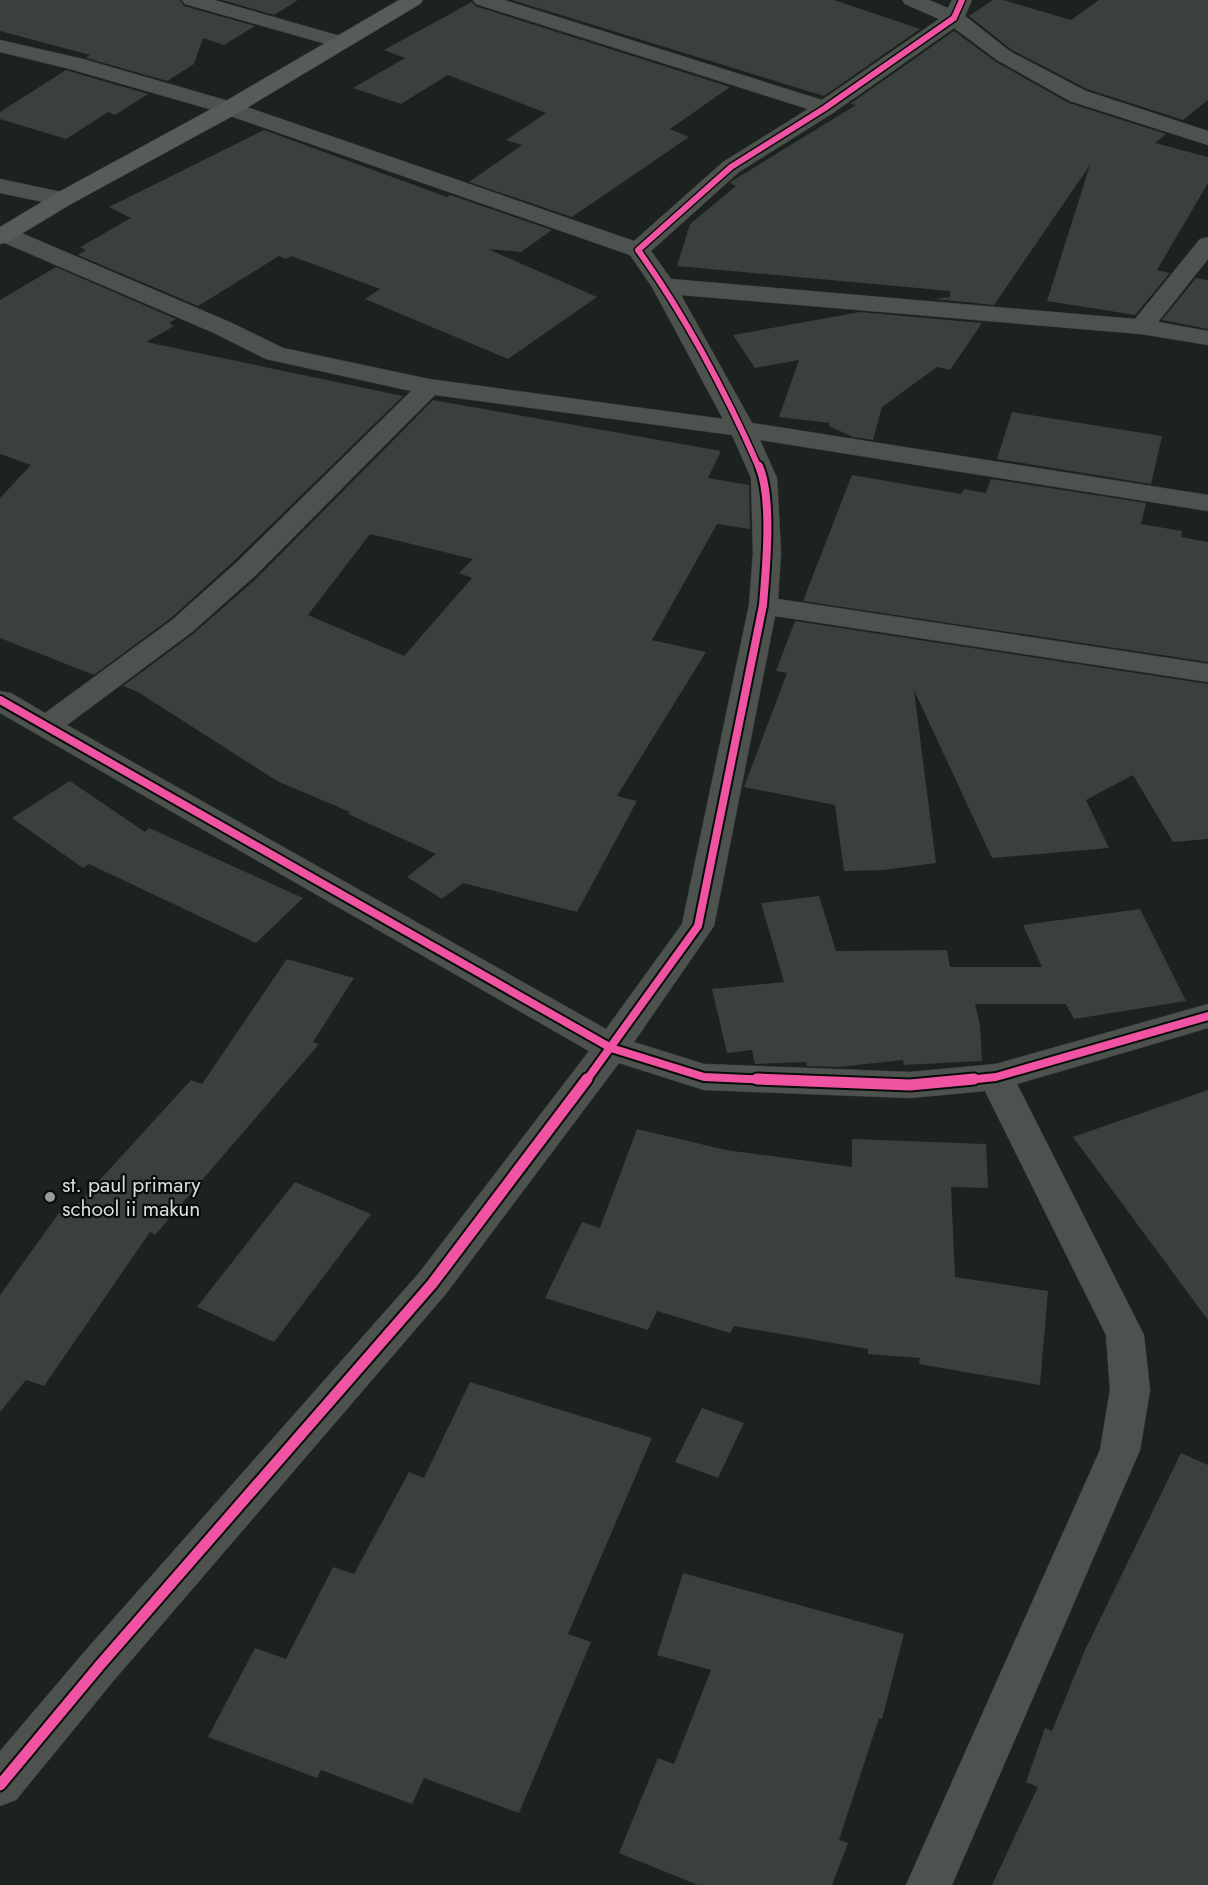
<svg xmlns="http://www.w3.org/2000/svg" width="1208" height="1885" font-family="Jost,sans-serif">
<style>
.building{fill:#3a403d;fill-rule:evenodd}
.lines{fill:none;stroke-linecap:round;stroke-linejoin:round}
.minor-casing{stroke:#383e3a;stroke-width:1}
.tertiary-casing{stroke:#383e3a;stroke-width:1}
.secondary-casing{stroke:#383e3a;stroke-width:1}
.minor{fill:#4d524e;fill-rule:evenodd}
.tertiary{fill:#4d524e;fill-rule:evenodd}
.secondary{fill:#575b5a;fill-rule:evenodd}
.cycleway-far2-casing{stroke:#080d09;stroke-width:9}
.cycleway-far1-casing{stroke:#080d09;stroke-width:12}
.cycleway-casing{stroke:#080d09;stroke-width:15}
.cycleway-far2{stroke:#f153a3;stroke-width:6}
.cycleway-far1{stroke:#f153a3;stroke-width:8}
.cycleway{stroke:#f153a3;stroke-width:11}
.poi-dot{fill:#969e99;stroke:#080d09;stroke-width:2}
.labels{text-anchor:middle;stroke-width:4.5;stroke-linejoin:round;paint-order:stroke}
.poi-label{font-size:21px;fill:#d8e0db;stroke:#080d09;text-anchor:start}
</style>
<rect width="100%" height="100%" fill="#1c221e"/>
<!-- building -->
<g class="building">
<path d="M0,0H180L184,6L255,26L224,45L203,38L194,64L167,81L86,58L90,55L0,31Z"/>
<path d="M222,0H298L274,15Z"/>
<path d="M512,0H834L920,29L824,96Z"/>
<path d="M993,0H1003L1071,20L1099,0H1208V100L1183,120L1087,89L1012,50L969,16Z"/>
<path d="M472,2L475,6L730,87L670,129L689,137L572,217L469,182L522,145L506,140L546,113L448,75L401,104L353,88L405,58L384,50Z"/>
<path d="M954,31L996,62L1069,103L1166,134L1155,143L1208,157V183L1157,270L1170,273L1135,315L1047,301L1090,165L994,305L935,299L950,297V291L677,266L690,224L736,186L730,183L732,181L856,105L850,104Z"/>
<path d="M66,70L69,71L148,94L115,115L108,112L66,139L0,119V112Z"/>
<path d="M264,130L447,197L450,195L552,230L521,252L488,249L597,297L508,359L365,299L380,289L291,256L286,259L279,256L198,306L78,255L86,250L80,247L131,218L109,207Z"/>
<path d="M56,267L176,319L169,323L174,326L146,342L403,396L234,561L171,618L94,675L0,638V498L31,465L0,454V300Z"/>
<path d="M1196,278L1208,280V329L1162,320Z"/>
<path d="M860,312L982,323L950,370L937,367L882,407L873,440L853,437L829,426L830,423L779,417L799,360L755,368L733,335Z"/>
<path d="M433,400L721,451L708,478L749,485L750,529L717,524L652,640L706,652L617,796L637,801L577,912L463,883L442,899L407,877L436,854L348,814L350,812L277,781L138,692L123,686L193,634L258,577ZM370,534L473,559L459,573L472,578L404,656L308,615Z"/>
<path d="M1012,412L1162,436L1151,484L997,459Z"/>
<path d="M852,475L961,494L964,489L986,493L991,479L1146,503L1141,524L1182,531L1181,537L1208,542V662L803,601Z"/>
<path d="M795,621L1208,684V839L1173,842L1133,775L1086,800L1109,848L992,858L914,690L936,863L883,870L844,871L835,805L744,787L787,673L776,671Z"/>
<path d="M70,781L145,832L149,828L303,898L256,943L89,864L83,868L12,818Z"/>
<path d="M819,896L836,951L947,950L950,967H1042L1023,925L1140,909L1186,1001L1074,1019L1066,1004H975L980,1025L982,1061L904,1065L903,1060L838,1067L807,1066L806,1062L755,1064L752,1050L727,1053L712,989L784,982L761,903Z"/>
<path d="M287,959L354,978L313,1042L319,1044L155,1235L150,1232L44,1386L26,1380L0,1412V1295L59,1213L67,1216L191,1080L202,1084Z"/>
<path d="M1208,1090V1320L1073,1137Z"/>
<path d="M637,1129L726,1150L852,1167V1139L986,1144L988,1188L951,1187L955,1277L1048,1291L1040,1385L919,1364L920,1358L868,1354V1349L734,1326L730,1333L657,1311L648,1330L545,1298L582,1222L600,1228Z"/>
<path d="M295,1182L371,1214L274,1342L197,1307Z"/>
<path d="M470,1382L652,1438L568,1634L591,1642L519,1813L424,1778L412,1804L321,1770L317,1778L208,1737L255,1648L286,1659L333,1567L354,1574L409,1472L424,1478Z"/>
<path d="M702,1408L744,1423L718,1478L675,1462Z"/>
<path d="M1181,1453L1208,1465V1885H992L1038,1787L1026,1782L1045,1728L1052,1731L1085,1650Z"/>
<path d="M683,1573L904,1634L882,1719L879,1718L839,1840L848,1843L832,1885H698L619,1853L658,1758L674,1764L711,1670L657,1655Z"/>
</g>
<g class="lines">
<!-- minor casing -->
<g class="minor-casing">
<g id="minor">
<path d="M182,0H214L347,38L350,42L347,46H333L185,4Z"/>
<path d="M473,0H504L822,100L939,19L905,4L902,0H929L948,8L952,0H972L965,16L1011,52L1086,91L1208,131V145L1070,101L997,60L954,28L833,113L739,172L651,251L671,279L1135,319L1200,239L1208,237V259L1158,322L1208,331V345L1141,334L681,295L752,423L1208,495V511L760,440L777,478L781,553L778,599L1208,664V682L775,616L714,926L634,1042L704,1064L910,1072L996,1064L1208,1004V1028L1017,1084L1144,1335L1150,1390L1140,1450L952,1885H906L1100,1450L1110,1390L1106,1335L985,1091L910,1098L704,1090L619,1063L445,1295L115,1679L16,1800L0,1806V1751L85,1651L419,1273L589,1051L0,713V691L11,693L45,713L172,620L236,563L411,391L266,359L214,333L0,241V228L12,229L232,323L283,348L429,379L723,419L652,287L630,255L216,111L70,69L0,52V40L83,59L232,102L634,241L723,162L808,109L476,4ZM435,395L732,435L751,478L753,553L749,605L682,924L606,1029L67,725L192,632L256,575Z"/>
</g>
</g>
<!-- tertiary casing -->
<g class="tertiary-casing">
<path id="tertiary" d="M0,179L71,194L74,199L71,204L63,206L0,193Z"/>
</g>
<!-- secondary casing -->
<g class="secondary-casing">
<path id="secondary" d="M399,0H423L420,4L240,112L71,204L8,242L0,244V227L55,194L224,102Z"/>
</g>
<!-- minor -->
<use href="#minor" class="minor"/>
<!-- tertiary -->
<use href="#tertiary" class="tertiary"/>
<!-- secondary -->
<use href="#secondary" class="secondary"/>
<!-- cycleway-far2 casing -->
<g class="cycleway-far2-casing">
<path id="cycleway-far2" d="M759,468C726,393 686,317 638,250L731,167L825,108L954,18L962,0"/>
</g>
<!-- cycleway-far1 casing -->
<g class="cycleway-far1-casing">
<g id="cycleway-far1">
<path d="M0,700L611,1048L704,1077L795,1081"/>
<path d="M586,1081L698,926L763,605C766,568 773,499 759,466"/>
<path d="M958,1081L996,1077L1208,1016"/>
</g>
</g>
<!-- cycleway casing -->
<g class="cycleway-casing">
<g id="cycleway">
<path d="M757,1079L910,1085L974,1079"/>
<path d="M0,1785L100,1665L432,1284L587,1079"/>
</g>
</g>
<!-- cycleway-far2 -->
<use href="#cycleway-far2" class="cycleway-far2"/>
<!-- cycleway-far1 -->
<use href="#cycleway-far1" class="cycleway-far1"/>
<!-- cycleway -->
<use href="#cycleway" class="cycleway"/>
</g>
<!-- markers -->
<circle class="poi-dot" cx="50" cy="1197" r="6"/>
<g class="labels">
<!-- poi labels -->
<g class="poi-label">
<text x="62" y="1192">st. paul primary<tspan x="62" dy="24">school ii makun</tspan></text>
</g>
</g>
</svg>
